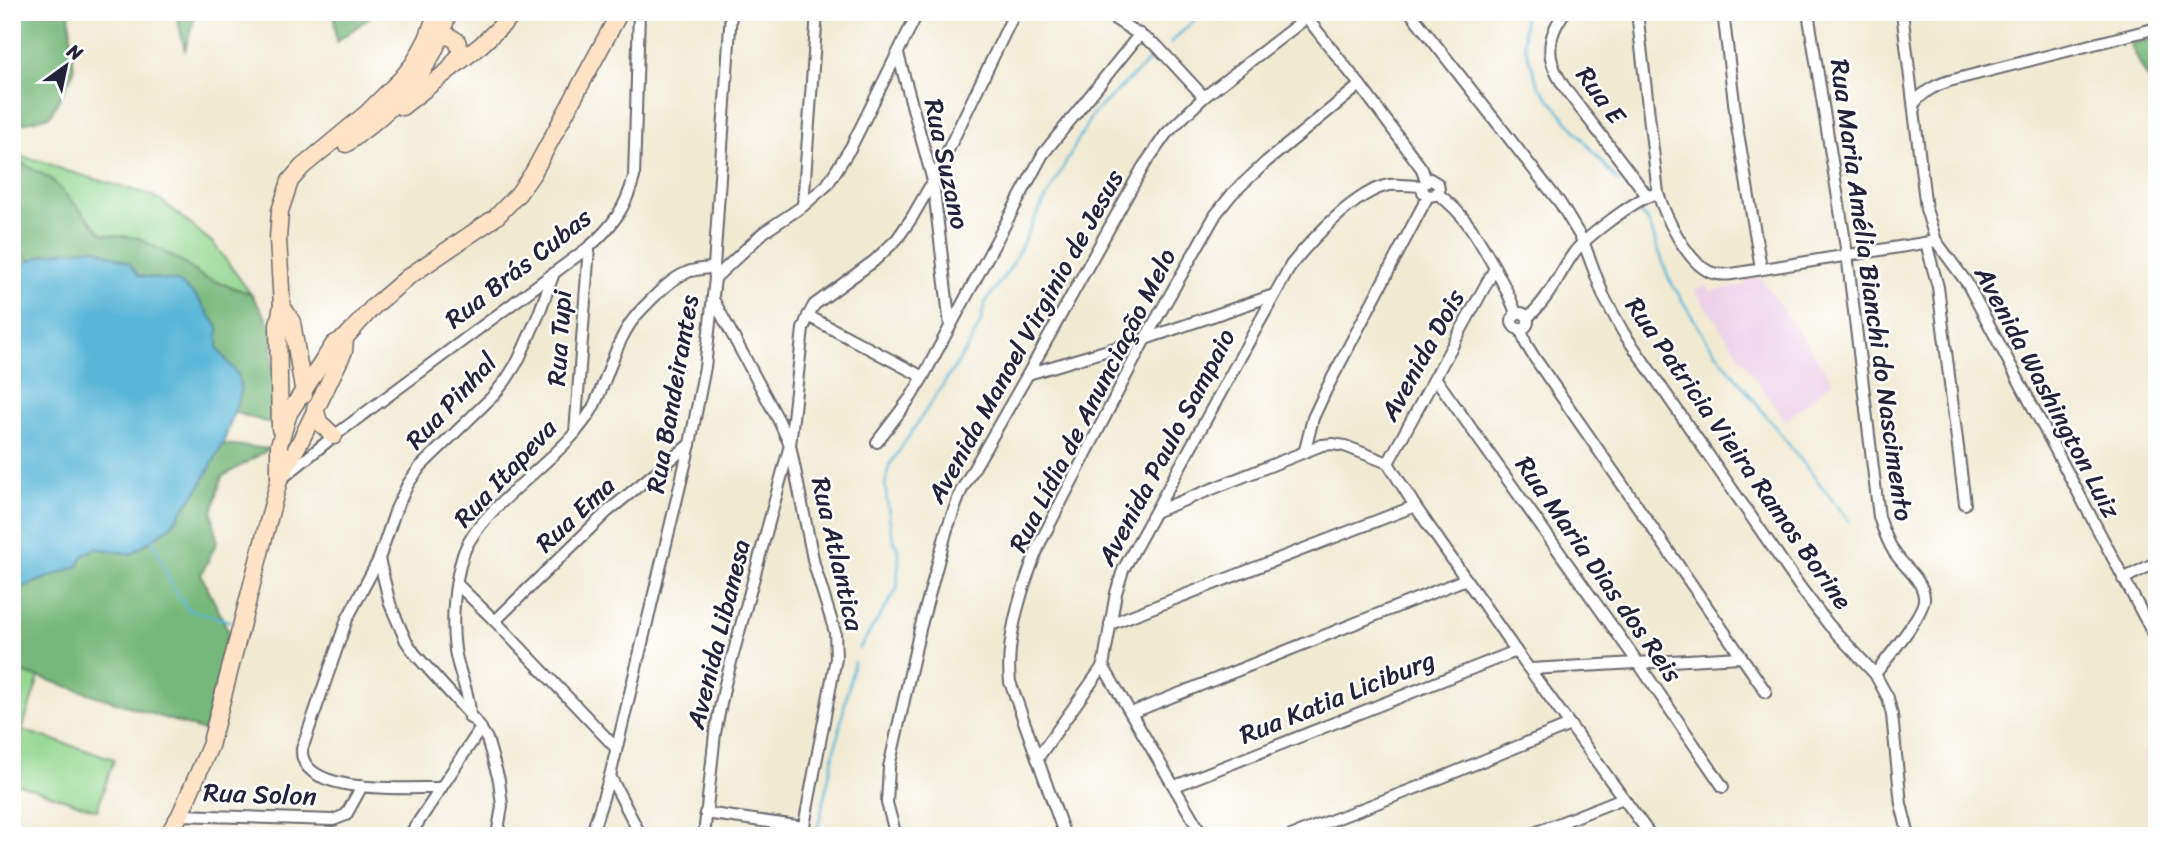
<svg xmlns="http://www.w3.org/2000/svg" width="2169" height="848" font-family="Sriracha,sans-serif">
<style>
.built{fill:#eed0e8}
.green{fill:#93d790;stroke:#5a7c66;stroke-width:2}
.forest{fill:#76b87a;stroke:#4c6d5a;stroke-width:2}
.water{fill:#59b6d7;stroke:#3e6c89;stroke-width:2}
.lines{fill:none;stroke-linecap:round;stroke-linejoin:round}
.stream{stroke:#59b6d7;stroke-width:2.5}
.street-casing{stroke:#6a6870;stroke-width:14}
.secondary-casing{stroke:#6a6870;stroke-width:19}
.street{stroke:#fff;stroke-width:10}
.secondary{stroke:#fee4c5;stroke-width:16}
.labels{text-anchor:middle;stroke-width:5;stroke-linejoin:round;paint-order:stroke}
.street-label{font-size:26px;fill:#22223b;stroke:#fff}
</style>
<rect width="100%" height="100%" fill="#fff"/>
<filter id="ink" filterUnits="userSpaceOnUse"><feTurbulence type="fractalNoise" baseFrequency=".0143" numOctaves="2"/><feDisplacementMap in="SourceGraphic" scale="14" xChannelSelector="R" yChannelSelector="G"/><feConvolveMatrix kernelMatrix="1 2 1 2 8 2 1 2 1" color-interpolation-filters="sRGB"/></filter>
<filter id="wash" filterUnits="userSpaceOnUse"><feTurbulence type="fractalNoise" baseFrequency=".00686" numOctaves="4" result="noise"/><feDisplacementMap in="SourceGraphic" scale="28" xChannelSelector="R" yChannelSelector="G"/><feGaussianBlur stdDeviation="1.57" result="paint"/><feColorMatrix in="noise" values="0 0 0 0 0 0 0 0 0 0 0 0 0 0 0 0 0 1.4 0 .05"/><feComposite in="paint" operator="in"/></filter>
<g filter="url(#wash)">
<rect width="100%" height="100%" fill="#f1ead2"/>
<!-- built -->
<g class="built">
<path d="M1761,278L1833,381L1785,421L1694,290L1707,285L1709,291L1746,285V280Z"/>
<path d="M2157,747V801L2143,753Z"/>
</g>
<!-- green -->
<g class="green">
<path d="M12,155L42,161L63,170L151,195L166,204L214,244L251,294L203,277L179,260L139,239L103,234L51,179L12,158Z"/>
<path d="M12,244L31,261L18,267L12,273Z"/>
<path d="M12,670L39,677L22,730L114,759L97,810L12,782Z"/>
</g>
<!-- forest -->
<g class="forest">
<path d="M12,12H69L74,71L50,116L13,126Z"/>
<path d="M176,12H196L185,50Z"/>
<path d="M334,12H377L336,42Z"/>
<path d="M2157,38V89C2143,77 2139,59 2130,44Z"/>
<path d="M12,158L51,179L103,234L139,238L179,260L203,277L251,294L272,327L275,425L234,412L241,392L238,375L218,350V327L177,282L139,276L129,263L46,254L31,261L12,244Z"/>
<path d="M223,444L269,449L222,477L212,512L217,541L201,575L230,634L204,731L39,677L12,670V591L78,566L83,556L96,548L131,554L171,526L200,486Z"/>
</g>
<!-- water -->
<path class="water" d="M94,248L129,263L139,276L177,281L196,296L218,327V349L238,375L241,392L223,444L200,486L171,526L131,554L96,548L83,556L78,566L12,591V273C33,252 66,251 94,248Z"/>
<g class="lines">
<!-- stream -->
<g class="stream">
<path d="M1524,12V43L1538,85L1618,182"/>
<path d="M1170,43L1203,12"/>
<path d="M1639,213L1648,221L1669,279L1708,342L1849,521"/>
<path d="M151,536L175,592L189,610L230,621"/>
<path d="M859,649L897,589L899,554L891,530L885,485L889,466L968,347L980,324L985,303L1012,265L1034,220L1092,115L1155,55"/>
<path d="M816,836L854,662"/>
</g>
</g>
</g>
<g filter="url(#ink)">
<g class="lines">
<!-- street casing -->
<g class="street-casing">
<g id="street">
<path d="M1104,12L1157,46L1204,97"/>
<path d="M1410,12L1560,203L1583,241L1604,297L1623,332L1800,587L1829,625L1875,674L1888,698L1892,715L1901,804L1909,836"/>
<path d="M1565,12C1555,25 1548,41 1551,58C1556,82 1577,103 1591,122C1610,147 1629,171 1647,196"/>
<path d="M1637,12L1658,193C1665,216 1687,262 1710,272C1717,275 1724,275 1732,274L1936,241"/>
<path d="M1723,12L1737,127L1761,268"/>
<path d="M1808,12L1847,254L1879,517C1883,529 1887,541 1894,552C1903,566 1923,580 1924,597C1926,612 1886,660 1875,674"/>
<path d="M1902,12L1926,209L1936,241L1967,283L2157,641"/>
<path d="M1307,18L1360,85L1422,169L1426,181"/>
<path d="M898,54L933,181L950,326"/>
<path d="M1914,103C1925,91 1934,86 1949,81L2157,28"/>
<path d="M1437,193C1466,215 1478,238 1495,268C1503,284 1511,297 1516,314"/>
<path d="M803,206L817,12"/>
<path d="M1926,243L1938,287L1965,504"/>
<path d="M715,278L764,232L803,206L827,185L851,147L918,12"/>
<path d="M713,299L779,421L790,445L814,564L835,632L836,658L802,836"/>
<circle cx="1520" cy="321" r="8"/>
<path d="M808,316L923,377"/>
<path d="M1528,317C1548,300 1558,276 1573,254C1583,239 1635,200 1652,195"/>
<path d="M1521,330L1526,344L1534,357L1766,692"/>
<path d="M1028,374L1145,339L1274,295"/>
<path d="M1436,379L1639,664L1723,787"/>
<path d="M575,433L589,247"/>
<path d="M877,442L911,397L923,377L1043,154L1140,34"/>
<path d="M1305,450L1313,418L1327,388L1428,196"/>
<path d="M1388,463L1495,268"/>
<path d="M285,476L334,436L589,247C613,226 626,207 634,177L639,12"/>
<path d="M1157,511L1322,445L1333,444L1345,446L1388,463L1415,506L1516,651L1651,836"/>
<path d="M379,559L390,604L406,641L415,654L477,723L487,739L499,780L502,806L497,836"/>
<path d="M2123,579L2157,562"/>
<path d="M457,584L495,621L616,748"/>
<path d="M495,621L607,512L690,444"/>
<path d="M1110,624L1415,506"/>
<path d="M1531,669L1740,657"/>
<path d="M1131,713L1466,579"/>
<path d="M470,718C471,696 458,672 455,650C451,621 454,583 463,555C476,514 544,469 574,434C583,423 592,412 597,399C611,368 618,333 642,309C655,296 670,279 688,272C695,269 706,269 714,267"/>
<path d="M1037,759L1103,666"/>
<path d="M610,776L641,836"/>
<path d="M1175,786L1516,651"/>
<path d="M441,788C410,787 299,797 302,749L347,619L379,559L396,509L408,484L420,467L493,396L506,380L518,361L538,316L554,273"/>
<path d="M705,813L804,827"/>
<path d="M180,815L333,820L346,815L362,786"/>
<path d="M409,836L481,728"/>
<path d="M591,836L610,776L690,444L705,367L715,278L714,267L731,12"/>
<path d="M704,836L715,733L725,684L790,445L803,329L808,316L814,305L874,261L897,239L911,219L933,181L1015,12"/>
<path d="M896,836L887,803L889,767L920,629L947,529L961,491L1028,374L1143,167L1166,134L1204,97L1314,12"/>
<path d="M1065,836L1010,682C1005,638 1023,584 1040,543L1145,339L1216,214L1232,194L1266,162L1360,85"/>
<path d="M1203,836L1103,666L1116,593L1123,570L1291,265C1312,239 1356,191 1389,185C1399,184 1412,186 1422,186L1430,179L1438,184L1439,190L1435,195L1428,196L1423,192L1422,186"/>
<path d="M1291,836L1421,786L1570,725"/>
<path d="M1527,836L1623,798"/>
</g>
</g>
<!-- secondary casing -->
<g class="secondary-casing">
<g id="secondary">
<path d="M433,38L449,36L457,41L461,53L452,65"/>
<path d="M402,107L481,45L516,12"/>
<path d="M346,144C395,107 433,75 448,12"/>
<path d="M282,306L292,322L304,395"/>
<path d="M315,408L319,422L334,436"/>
<path d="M280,429L278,325L282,306L278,239L280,211L290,181L302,167L367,113L402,78L414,63L427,39L437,12"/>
<path d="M279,480V445L289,413L334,344L345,338L373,307L408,277L496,217L518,194L533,173L620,12"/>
<path d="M167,836L180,815L210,746L279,480L301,440L344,351L345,338"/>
</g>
</g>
<!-- street -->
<use href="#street" class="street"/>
<!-- secondary -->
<use href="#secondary" class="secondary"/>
</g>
</g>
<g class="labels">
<!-- street labels -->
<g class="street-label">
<text transform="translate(1601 95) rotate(54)" y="9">Rua E</text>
<text transform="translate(947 164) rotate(78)" y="9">Rua Suzano</text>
<text transform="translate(518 268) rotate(-38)" y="9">Rua Brás Cubas</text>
<text transform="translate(1872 290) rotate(82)" y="9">Rua Maria Amélia Bianchi do Nascimento</text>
<text transform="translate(1025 336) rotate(-61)" y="9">Avenida Manoel Virginio de Jesus</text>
<text transform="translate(559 338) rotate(-86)" y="9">Rua Tupi</text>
<text transform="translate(1422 355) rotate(-61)" y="9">Avenida Dois</text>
<text transform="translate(2048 392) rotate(62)" y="9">Avenida Washington Luiz</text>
<text transform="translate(672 394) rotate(-80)" y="9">Rua Bandeirantes</text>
<text transform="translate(1092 400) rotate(-63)" y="9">Rua Lídia de Anunciação Melo</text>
<text transform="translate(451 401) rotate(-47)" y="9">Rua Pinhal</text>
<text transform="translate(1166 447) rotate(-62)" y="9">Avenida Paulo Sampaio</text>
<text transform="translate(1739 453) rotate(55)" y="9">Rua Patricia Vieira Ramos Borine</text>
<text transform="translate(505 473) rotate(-47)" y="9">Rua Itapeva</text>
<text transform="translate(575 514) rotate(-43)" y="9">Rua Ema</text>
<text transform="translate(838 554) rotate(77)" y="9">Rua Atlantica</text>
<text transform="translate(1599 569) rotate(55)" y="9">Rua Maria Dias dos Reis</text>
<text transform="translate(718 634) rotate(-76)" y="9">Avenida Libanesa</text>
<text transform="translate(1337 697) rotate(-22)" y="9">Rua Katia Liciburg</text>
<text transform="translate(260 794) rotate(2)" y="9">Rua Solon</text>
</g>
</g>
<!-- margin -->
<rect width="2169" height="848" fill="none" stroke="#fff" stroke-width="42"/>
<!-- north arrow -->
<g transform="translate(66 66) rotate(33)" stroke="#ffffff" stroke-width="5" paint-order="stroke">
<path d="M0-5L12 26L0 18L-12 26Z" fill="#22223b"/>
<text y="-10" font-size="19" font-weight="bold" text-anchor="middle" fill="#22223b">N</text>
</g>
</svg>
